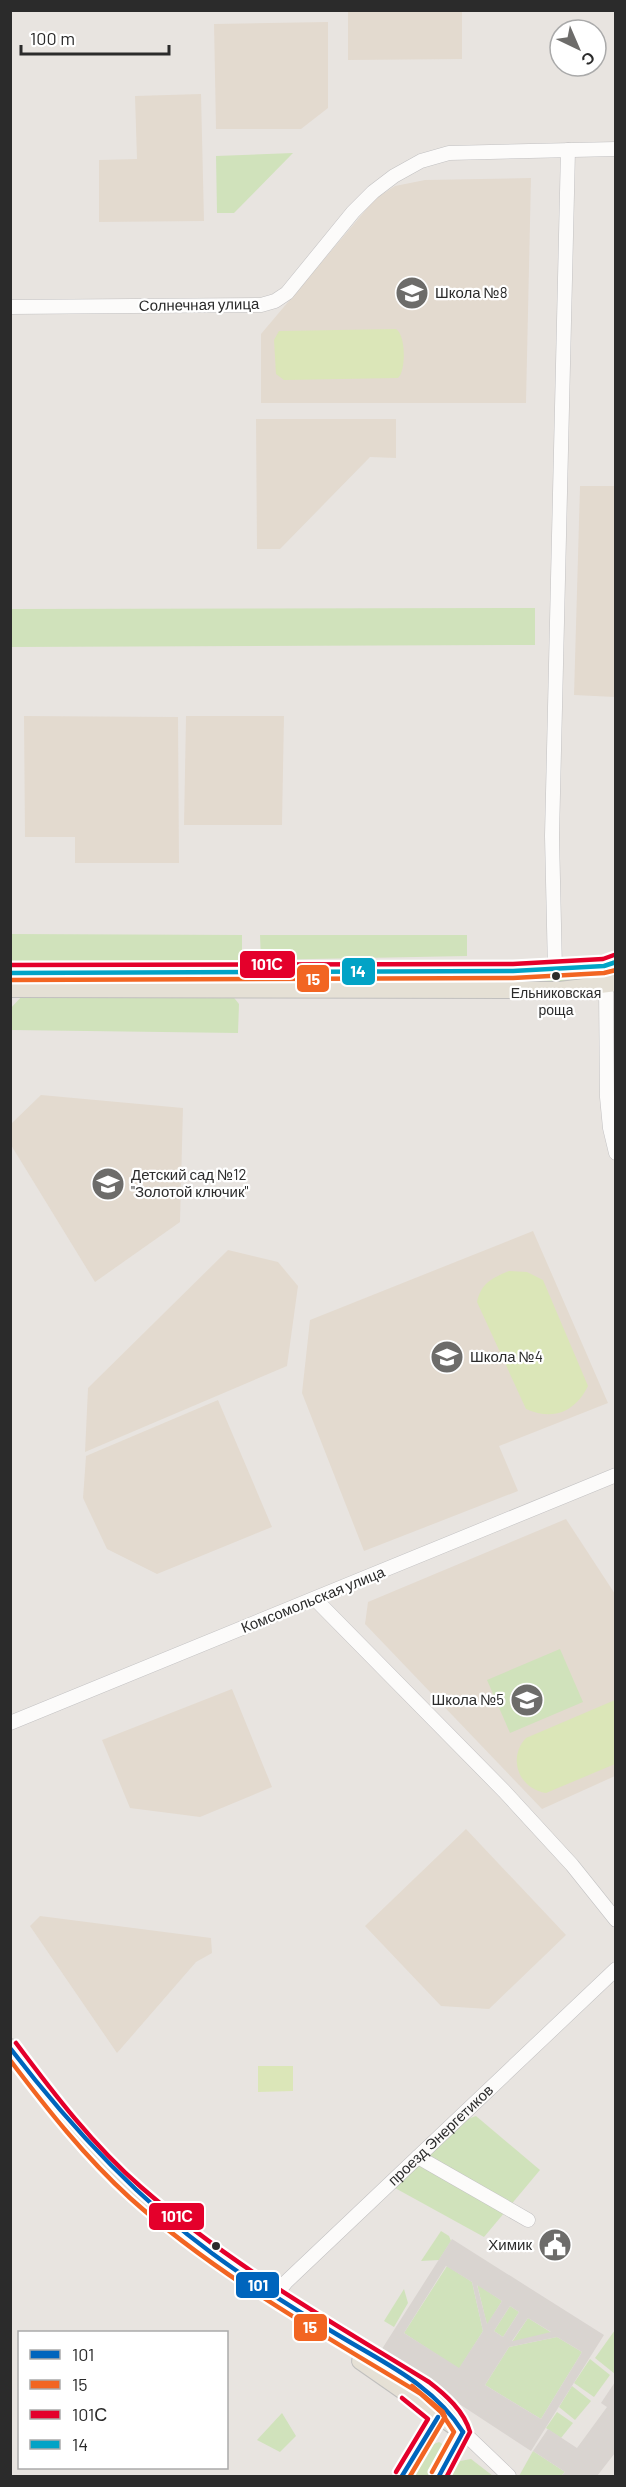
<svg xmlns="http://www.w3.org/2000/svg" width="626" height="2487" font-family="Barlow,sans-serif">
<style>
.education{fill:#e3dacf}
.green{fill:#d0e2bb}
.pitch{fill:#dbe6b8}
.plaza{fill:#d9d4d0;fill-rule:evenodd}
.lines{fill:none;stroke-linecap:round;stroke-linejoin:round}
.minor-casing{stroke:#c2c1c2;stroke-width:15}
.major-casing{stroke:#c0bfbe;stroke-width:18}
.minor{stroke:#fcfbfa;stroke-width:14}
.major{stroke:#e5e0d5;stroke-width:16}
.bus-1-casing{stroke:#fff;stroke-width:9}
.bus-2-casing{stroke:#fff;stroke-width:9}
.bus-3-casing{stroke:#fff;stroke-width:9}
.bus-4-casing{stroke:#fff;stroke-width:9}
.bus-1{stroke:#0065bd;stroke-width:4.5}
.bus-2{stroke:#f26522;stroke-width:4.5}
.bus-3{stroke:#e4002b;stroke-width:4.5}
.bus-4{stroke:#02a3c6;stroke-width:4.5}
.bus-dot{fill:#2b2b2b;stroke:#fff;stroke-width:2}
.labels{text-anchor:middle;stroke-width:4.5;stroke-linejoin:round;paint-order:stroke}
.bus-label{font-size:14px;fill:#2b2b2b;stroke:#fff}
.poi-label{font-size:15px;fill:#2b2b2b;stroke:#fff;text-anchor:start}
.street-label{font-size:15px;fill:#2b2b2b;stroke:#fff}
.line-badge{stroke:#fff;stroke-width:2}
.badge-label{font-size:16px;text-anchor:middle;font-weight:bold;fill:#fff}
</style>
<rect width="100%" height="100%" fill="#e8e4e0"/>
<!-- education -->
<g class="education">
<path d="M348,11H462V59L348,60Z"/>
<path d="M328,22V108L301,129H216L214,24Z"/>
<path d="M201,94L204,221L99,222V160L137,159L135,96Z"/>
<path d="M531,178L526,403H261V334L375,199L395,186L425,180Z"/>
<path d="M256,419H396V458L370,457L280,549H257Z"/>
<path d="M580,486H615V697L574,695Z"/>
<path d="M24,716L178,717L179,863H75V837H25Z"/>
<path d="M186,716H284L282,825H184Z"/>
<path d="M41,1095L183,1108L180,1222L95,1282L11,1145V1124Z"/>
<path d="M533,1231L608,1403L499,1446L518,1491L364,1551L302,1393L310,1320Z"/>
<path d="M228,1250L278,1262L298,1286L287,1366L85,1452L88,1388Z"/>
<path d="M218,1400L272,1527L157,1574L107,1549L83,1498L86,1456Z"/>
<path d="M566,1519L615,1594V1776L542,1809L365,1624L368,1602Z"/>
<path d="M232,1689L272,1787L200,1817L130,1808L102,1740Z"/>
<path d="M466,1829L566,1935L489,2009L441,2006L365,1926Z"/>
<path d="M40,1916L211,1938L212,1953L196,1962L117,2053L30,1926Z"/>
</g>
<!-- green -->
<g class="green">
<path d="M293,153L234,213H217L216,156Z"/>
<path d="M535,608V645L11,647V609Z"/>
<path d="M10,934L242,935V960L11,965Z"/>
<path d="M260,935H467V956L261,960Z"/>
<path d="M591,975V980L519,984L518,979Z"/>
<path d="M509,978L510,983L255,984L254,979Z"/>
<path d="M231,994L239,1004L238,1033L11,1030L10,1009L23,995Z"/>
<path d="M560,1649L583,1702L510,1733L487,1680Z"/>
<path d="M476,2116L540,2170L484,2237L395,2188L462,2121Z"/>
<path d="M441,2231L449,2236L451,2241L439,2260L421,2261Z"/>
<path d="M447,2266L472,2282L483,2331L459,2369L404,2333Z"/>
<path d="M477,2284L502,2301L487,2325Z"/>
<path d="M404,2289L408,2303L394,2327L384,2321Z"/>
<path d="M510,2306L519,2312L503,2337L494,2331Z"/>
<path d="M528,2318L552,2333L512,2342Z"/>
<path d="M615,2330V2374L595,2358Z"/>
<path d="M557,2337L582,2352L541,2419L485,2385L509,2347Z"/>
<path d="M590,2359L610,2375L594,2397L574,2383Z"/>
<path d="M572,2386L591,2401L575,2420L559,2407Z"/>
<path d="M557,2412L573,2423L561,2438L546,2428Z"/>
<path d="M282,2413L296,2436L280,2452L257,2440Z"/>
<path d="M439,2442L444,2445L445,2454L431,2476H411L431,2445Z"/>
<path d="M533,2451L565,2472L561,2476H519Z"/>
<path d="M471,2459L493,2476H448L460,2461Z"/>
</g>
<!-- pitch -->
<g class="pitch">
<path d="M396,329C406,335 406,371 398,378L284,380L276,374L274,340L279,331Z"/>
<path d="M509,1271L527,1272L543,1280L588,1386C575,1412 553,1421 526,1409L477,1302C481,1283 492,1278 509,1271Z"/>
<path d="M615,1700V1764L546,1793C519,1789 507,1758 526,1738Z"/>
<path d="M258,2066H293V2091L258,2092Z"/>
</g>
<!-- plaza -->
<g class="plaza">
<path d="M452,2239L604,2335L531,2451L380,2352ZM446,2266L472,2282L483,2331L459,2368L404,2333ZM477,2285L502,2301L487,2324ZM510,2306L519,2312L503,2337L494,2331ZM528,2318L551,2332L513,2341H512ZM557,2337L582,2352L541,2419L485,2385L509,2347Z"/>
<path d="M615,2382V2453L597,2476H561L565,2472L533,2451L548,2429L577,2448L607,2407L601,2403Z"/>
</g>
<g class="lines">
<!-- minor casing -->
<g class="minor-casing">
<g id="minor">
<path d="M10,307L261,305L275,301L287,293L353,212L373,192L394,176L421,161L449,153L616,149"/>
<path d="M555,970L552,836L568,150"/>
<path d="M606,986L607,1097L610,1128L616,1153"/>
<path d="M315,1599L504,1791L572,1865L616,1920"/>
<path d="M10,1723L616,1475"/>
<path d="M418,2157L528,2220"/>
<path id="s1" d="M275,2296L286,2282L616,1969"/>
<path d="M463,2432L509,2476"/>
</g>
</g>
<!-- major casing -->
<g class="major-casing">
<g id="major">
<path d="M10,973L513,971L604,966L616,962"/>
<path d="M10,989L560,990L616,983"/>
<path d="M10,2047C68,2127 134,2196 213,2254C255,2284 299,2311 343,2338C385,2364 440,2386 463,2432"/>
<path d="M360,2361L462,2432"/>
<path d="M402,2476L438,2417"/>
<path d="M439,2476L463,2432"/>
</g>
</g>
<!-- minor -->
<use href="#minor" class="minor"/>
<!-- major -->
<use href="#major" class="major"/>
<!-- bus-1 casing -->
<g class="bus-1-casing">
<g id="bus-1">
<path d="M10,2048C69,2125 135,2197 213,2254C255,2285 299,2312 343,2338C388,2365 434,2386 463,2432"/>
<path d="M402,2476L438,2417"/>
<path d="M439,2476L463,2432"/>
</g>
</g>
<!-- bus-2 casing -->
<g class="bus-2-casing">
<g id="bus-2">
<path d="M10,980L513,978L604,973L616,970"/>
<path d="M10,2060C47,2109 85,2157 130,2198C217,2276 321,2333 421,2394L441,2412L454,2432L432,2472"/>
<path d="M410,2476L445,2417L443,2412L412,2386"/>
</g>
</g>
<!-- bus-3 casing -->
<g class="bus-3-casing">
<g id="bus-3">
<path d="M10,965L513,964L603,959L614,955"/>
<path d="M16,2043C54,2094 93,2145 141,2187C229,2264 330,2321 429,2382C446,2395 464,2411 470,2432L447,2476"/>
<path d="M396,2472L428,2419L402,2398"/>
</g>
</g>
<!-- bus-4 casing -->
<g class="bus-4-casing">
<path id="bus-4" d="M10,973L513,971L604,966L616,962"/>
</g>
<!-- bus-1 -->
<use href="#bus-1" class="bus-1"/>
<!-- bus-2 -->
<use href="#bus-2" class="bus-2"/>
<!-- bus-3 -->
<use href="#bus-3" class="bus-3"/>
<!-- bus-4 -->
<use href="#bus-4" class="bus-4"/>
</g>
<!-- icons -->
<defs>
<g id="school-disc" transform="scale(1.725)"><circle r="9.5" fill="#6d6c6a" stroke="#fff"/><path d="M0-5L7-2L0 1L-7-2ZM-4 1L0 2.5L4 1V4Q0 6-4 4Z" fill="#fff"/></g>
<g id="civic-disc" transform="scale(1.725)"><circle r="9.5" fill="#6d6c6a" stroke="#fff"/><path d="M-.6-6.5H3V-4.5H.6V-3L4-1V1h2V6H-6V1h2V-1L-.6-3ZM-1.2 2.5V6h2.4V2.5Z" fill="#fff"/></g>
</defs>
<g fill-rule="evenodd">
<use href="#school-disc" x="412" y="293"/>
<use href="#school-disc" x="108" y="1184"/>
<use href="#school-disc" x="447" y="1357"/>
<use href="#school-disc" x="527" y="1700"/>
<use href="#civic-disc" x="555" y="2245"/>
</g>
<!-- markers -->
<g class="bus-dot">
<circle cx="556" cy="976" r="5"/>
<circle cx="216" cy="2246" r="5"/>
</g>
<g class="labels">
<!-- bus labels -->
<g class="bus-label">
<text x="556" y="998">Ельниковская<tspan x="556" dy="17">роща</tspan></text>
</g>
<!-- poi labels -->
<g class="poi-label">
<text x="435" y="298">Школа №8</text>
<text x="131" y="1180">Детский сад №12<tspan x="131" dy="17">"Золотой ключик"</tspan></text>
<text x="470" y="1362">Школа №4</text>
<text x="504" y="1705" text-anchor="end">Школа №5</text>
<text x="532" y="2250" text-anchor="end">Химик</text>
</g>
<!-- street labels -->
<g class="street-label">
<text transform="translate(199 305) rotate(-1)" y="5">Солнечная улица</text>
<text transform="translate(313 1600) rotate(-22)" y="5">Комсомольская улица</text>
<text dy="5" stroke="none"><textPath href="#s1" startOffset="231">проезд Энергетиков</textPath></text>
</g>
</g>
<g class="line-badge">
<rect x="239" y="950" width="57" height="29" rx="6" fill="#e4002b"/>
<rect x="341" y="957" width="35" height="29" rx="6" fill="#02a3c6"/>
<rect x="296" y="964" width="34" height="29" rx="6" fill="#f26522"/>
<rect x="148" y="2202" width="57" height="29" rx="6" fill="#e4002b"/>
<rect x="235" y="2271" width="45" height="28" rx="6" fill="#0065bd"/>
<rect x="293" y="2313" width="35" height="29" rx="6" fill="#f26522"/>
</g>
<g class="badge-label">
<text x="267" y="970">101С</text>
<text x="358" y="977">14</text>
<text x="313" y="985">15</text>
<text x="177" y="2222">101С</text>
<text x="258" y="2291">101</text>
<text x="310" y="2333">15</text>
</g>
<!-- border -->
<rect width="626" height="2487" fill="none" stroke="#2b2b2b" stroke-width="24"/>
<!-- legend -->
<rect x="18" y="2331" width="210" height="138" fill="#ffffff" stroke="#aaaaaa" stroke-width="1.5"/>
<rect x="30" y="2350" width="30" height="9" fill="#0065bd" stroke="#aaaaaa" stroke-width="1.5"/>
<text x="72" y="2361" font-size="18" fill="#2b2b2b">101</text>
<rect x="30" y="2380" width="30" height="9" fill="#f26522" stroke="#aaaaaa" stroke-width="1.5"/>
<text x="72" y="2391" font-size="18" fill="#2b2b2b">15</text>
<rect x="30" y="2410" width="30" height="9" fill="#e4002b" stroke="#aaaaaa" stroke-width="1.5"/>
<text x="72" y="2421" font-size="18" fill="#2b2b2b">101С</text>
<rect x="30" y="2440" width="30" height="9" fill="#02a3c6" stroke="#aaaaaa" stroke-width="1.5"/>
<text x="72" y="2451" font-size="18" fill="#2b2b2b">14</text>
<!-- north arrow -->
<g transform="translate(578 48) rotate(136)"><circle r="28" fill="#ffffff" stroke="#aaaaaa" stroke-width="1.5"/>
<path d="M0-4.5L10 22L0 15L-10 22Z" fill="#6d6c6a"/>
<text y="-9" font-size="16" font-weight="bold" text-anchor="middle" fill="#2b2b2b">С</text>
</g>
<!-- scale -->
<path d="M21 45v9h148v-9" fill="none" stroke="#2b2b2b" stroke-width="3"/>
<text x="30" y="45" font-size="18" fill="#2b2b2b" stroke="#ffffff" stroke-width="4.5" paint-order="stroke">100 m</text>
</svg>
